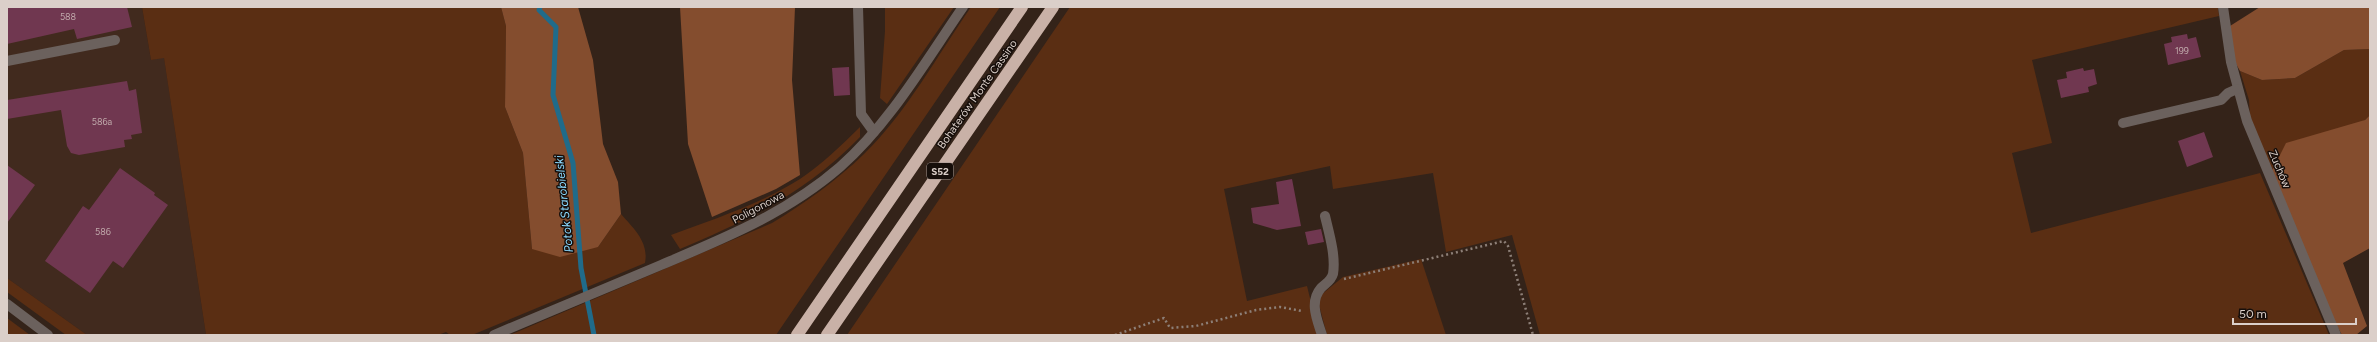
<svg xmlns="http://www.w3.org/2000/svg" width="2377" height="342" font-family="Figtree,sans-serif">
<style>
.built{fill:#412a1e}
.green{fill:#5a2e13}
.forest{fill:#844d2e}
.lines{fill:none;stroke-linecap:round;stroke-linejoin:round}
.stream{stroke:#206b8a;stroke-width:5}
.building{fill:#703750}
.path{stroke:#8d7f77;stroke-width:2.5;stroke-dasharray:2 3;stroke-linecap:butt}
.minor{stroke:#6b615d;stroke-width:10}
.highway{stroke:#c9b1a7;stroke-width:12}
.labels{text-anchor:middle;stroke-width:3;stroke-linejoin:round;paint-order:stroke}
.number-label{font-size:9px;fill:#c0a9ab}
.shield{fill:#160e0a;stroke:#a09590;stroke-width:1}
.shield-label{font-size:10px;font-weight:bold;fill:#dbcfc9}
.street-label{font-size:11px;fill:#dbcfc9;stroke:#160e0a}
.water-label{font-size:12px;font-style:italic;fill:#8bdaff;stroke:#160e0a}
</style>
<rect width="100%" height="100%" fill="#342319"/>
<!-- built -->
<path class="built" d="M7,7H142L151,60L164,57L206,335H87L7,278Z"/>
<!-- green -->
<g class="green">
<path d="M142,7H501L506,26L505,107L523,153L532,249L598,247L621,214C634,229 649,242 645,263L472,335H450L446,332L438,335H206L164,58L151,60Z"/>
<path d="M885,7H954L887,104L880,98L885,31Z"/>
<path d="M971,7H1000L776,335H510L772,223C805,203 836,181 864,154C907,112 937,56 971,7Z"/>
<path d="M1070,7H2218L2219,16L2032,60L2052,143L2012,153L2031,233L2260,173L2329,335H1540L1512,235L1446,252L1433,173L1333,189L1330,166L1224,189L1247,301L1307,286L1319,335H847Z"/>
<path d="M2370,49V115L2365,120L2272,171L2250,117L2249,100L2240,71L2262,80L2295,78L2344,50Z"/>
<path d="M860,127V137C807,192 750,219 680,249L671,235C714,219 760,204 800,179C822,164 841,146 860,127Z"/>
<path d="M1421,259L1446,335H1327L1318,301L1321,295L1343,277Z"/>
<path d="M7,278L87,335H66L7,292Z"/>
<path d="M7,318L30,335H7Z"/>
</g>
<!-- forest -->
<g class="forest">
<path d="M501,7H578L593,60L603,144L618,182L621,214L598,247L560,257L532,249L523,153L505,107L506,26Z"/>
<path d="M680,7H795L792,80L800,175L776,189L712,217L688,144Z"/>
<path d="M2260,7H2370V49L2344,50L2295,78L2262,80L2240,71L2235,62L2230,26Z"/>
<path d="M2370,115V248L2343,263L2367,326L2356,335H2342L2334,321L2272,171L2286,143L2365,120Z"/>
</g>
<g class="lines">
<!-- stream -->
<path class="stream" d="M540,7L539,10L556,27L553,95L573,163L581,268L594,335"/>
</g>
<!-- building -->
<g class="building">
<path d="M7,7H127L132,27L77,39L74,29L7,44Z"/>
<path d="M2187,34L2188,39L2196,37L2201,57L2168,65L2164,44L2172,42L2171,37Z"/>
<path d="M849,67L850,95L834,96L832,68Z"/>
<path d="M2083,68L2084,71L2094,69L2097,84L2088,87L2089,92L2061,98L2057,80L2067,78L2066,72Z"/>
<path d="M127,81L129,91L136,89L142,133L131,135L132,139L124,140L125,147L79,155L71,153L67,146L61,110L7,119V100Z"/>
<path d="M2204,132L2213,157L2187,167L2178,141Z"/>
<path d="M7,165L35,185L7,223Z"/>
<path d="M120,168L155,193L154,195L168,205L123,268L113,261L90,293L45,261L83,206L89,210Z"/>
<path d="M1292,179L1301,226L1277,230L1253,223L1251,208L1279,204L1276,182Z"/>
<path d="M1321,229L1324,242L1308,245L1305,232Z"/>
</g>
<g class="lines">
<!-- path -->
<g class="path">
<path d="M1344,279L1504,241L1508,246L1533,335"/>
<path d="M1115,335L1164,318L1170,328L1196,326L1256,310L1280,307L1302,311"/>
</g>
<!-- minor -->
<g class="minor">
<path d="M858,7L861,114L874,132"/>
<path d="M2223,7L2231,62L2247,121L2336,335"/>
<path d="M7,61L115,40"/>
<path d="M2123,123L2221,100L2228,93L2237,89"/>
<path d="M7,304L48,335"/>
<path d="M494,335C550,312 605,288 661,265C725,238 787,213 840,167C890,123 925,62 963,7"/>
<path d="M1322,335C1317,319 1309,302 1321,288C1326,283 1331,281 1333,274C1336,256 1329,233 1325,216"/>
</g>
<!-- highway -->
<g class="highway">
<path d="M797,335L1022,7"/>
<path d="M827,335L1053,7"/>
</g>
</g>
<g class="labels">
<!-- number labels -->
<g class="number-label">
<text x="68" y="20">588</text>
<text x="2182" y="54">199</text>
<text x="102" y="125">586a</text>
<text x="103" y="235">586</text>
</g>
<!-- shield labels -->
<rect class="shield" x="927" y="163" width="26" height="16" rx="3"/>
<g class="shield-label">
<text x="940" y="175">S52</text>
</g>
<!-- street labels -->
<g class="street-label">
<text transform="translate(977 94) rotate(-55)" y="4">Bohaterów Monte Cassino</text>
<text transform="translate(2280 169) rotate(67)" y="4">Zuchów</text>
<text transform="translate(758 207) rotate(-28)" y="4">Poligonowa</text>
</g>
<!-- water labels -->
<g class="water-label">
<text transform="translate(564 204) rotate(-96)" y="4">Potok Starobielski</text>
</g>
</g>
<!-- border -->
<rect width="2377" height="342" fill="none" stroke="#dbcfc9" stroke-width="16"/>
<!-- scale -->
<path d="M2233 318v6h123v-6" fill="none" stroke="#dbcfc9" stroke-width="2"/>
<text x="2239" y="318" font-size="12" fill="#dbcfc9" stroke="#160e0a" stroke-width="3" paint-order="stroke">50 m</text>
</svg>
